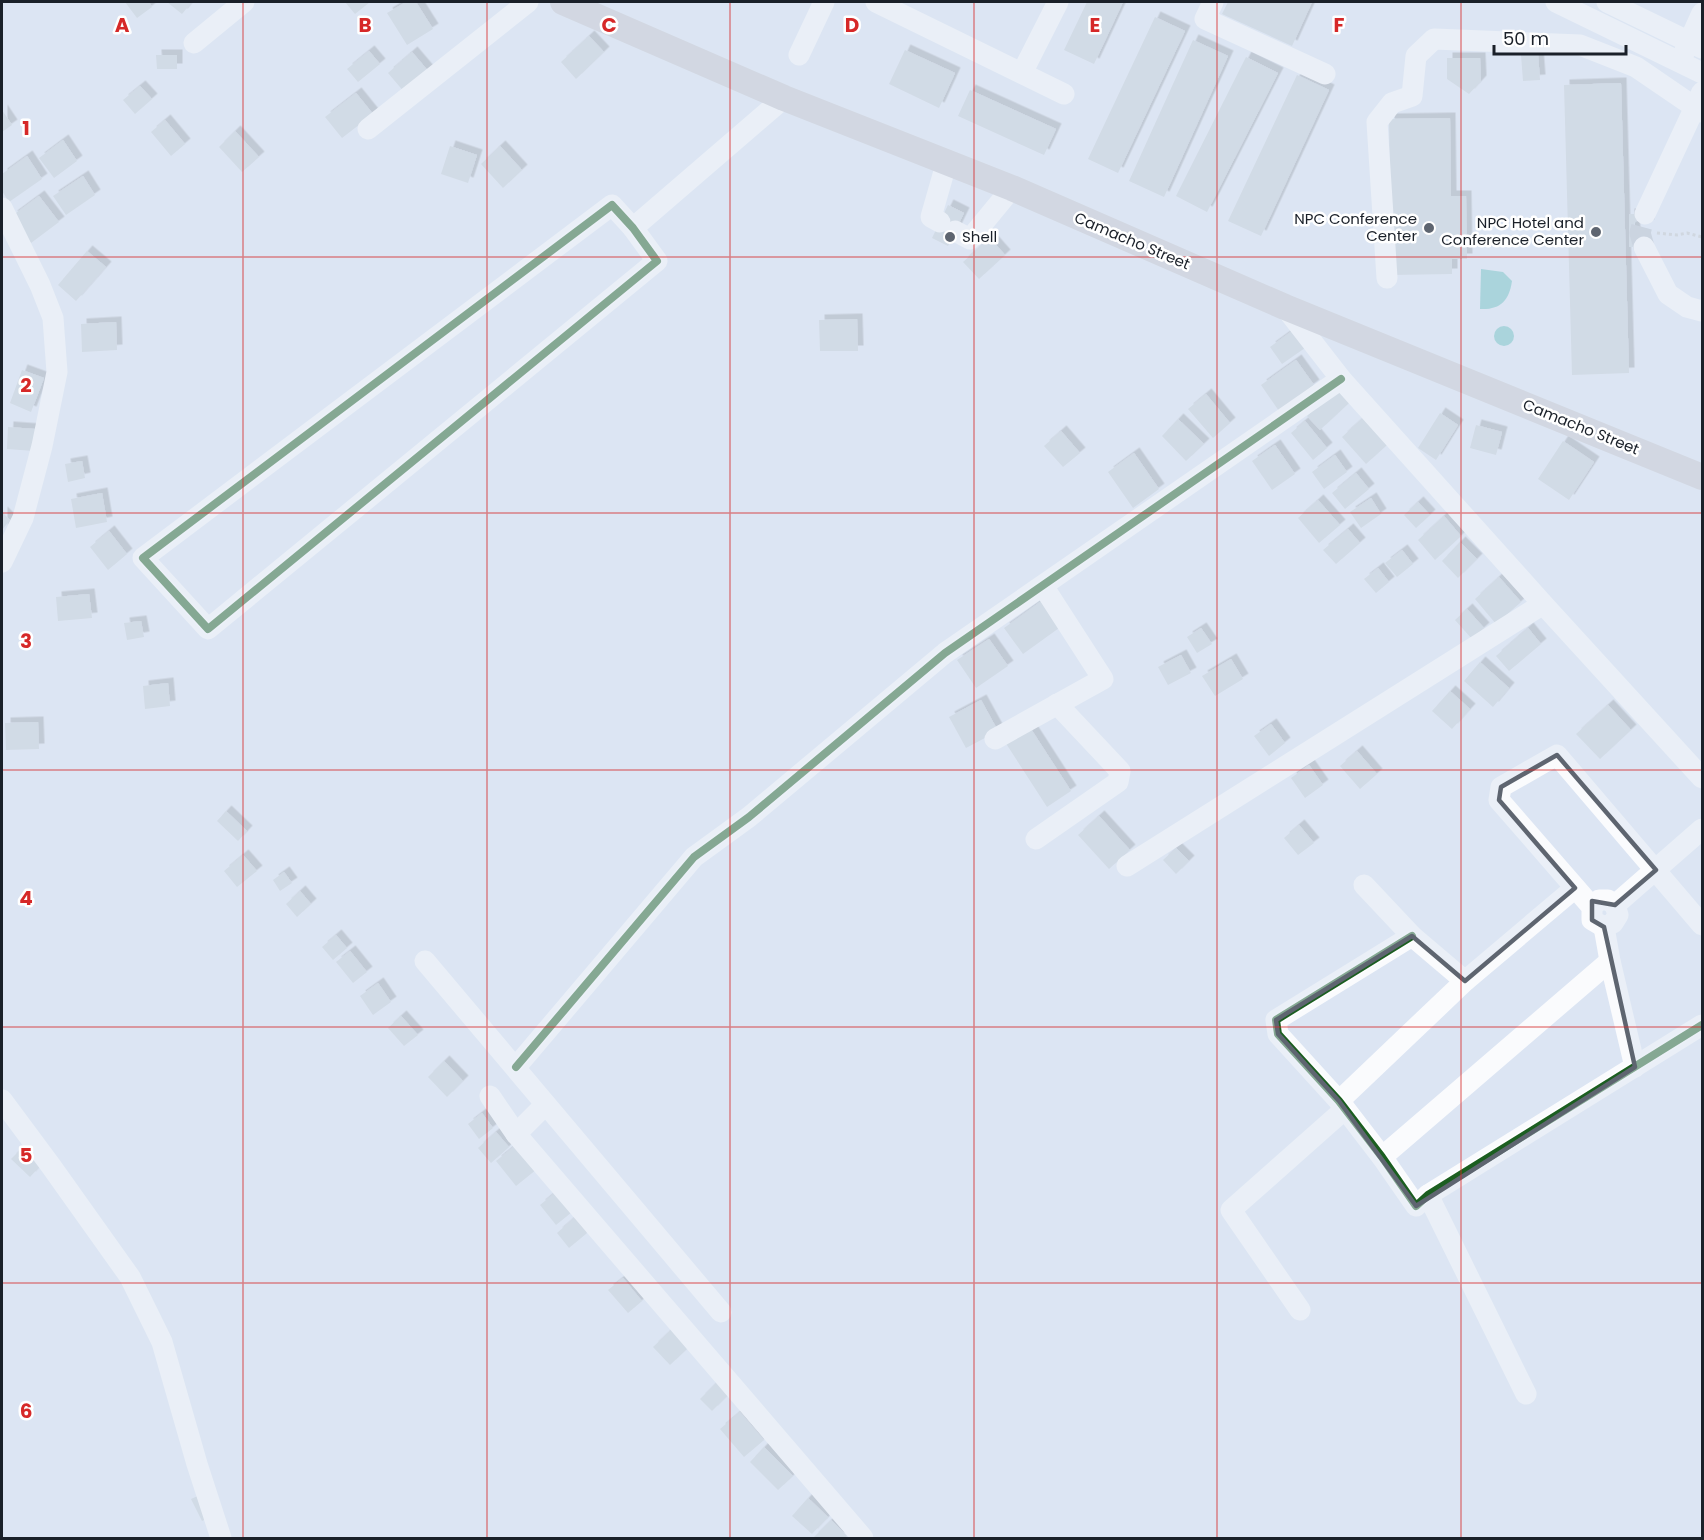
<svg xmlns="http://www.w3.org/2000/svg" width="1704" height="1540" font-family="Poppins,sans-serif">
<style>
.water{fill:#6dbfc2}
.building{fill:#c4ced7;filter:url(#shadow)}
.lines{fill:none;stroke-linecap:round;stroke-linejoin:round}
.minor-tunnel{stroke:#b5becb;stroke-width:21;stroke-dasharray:21 10;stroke-linecap:butt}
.path{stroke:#c2c6ca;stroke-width:3;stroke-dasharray:3 3;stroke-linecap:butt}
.minor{stroke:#fafbfd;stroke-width:21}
.major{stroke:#c5c6ce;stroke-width:26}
.cycleway-casing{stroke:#fff;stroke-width:11}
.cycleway{stroke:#1b5e20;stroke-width:8}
.marked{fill:none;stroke:#5e6570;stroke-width:4.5;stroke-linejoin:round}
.grid{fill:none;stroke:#d62828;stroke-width:1.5;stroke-opacity:0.55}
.poi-dot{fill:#5e6570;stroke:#fff;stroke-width:2}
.labels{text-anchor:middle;stroke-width:5;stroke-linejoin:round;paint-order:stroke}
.poi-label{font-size:15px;fill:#1a2029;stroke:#fff;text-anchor:end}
.street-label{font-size:15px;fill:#1a2029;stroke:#fff}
.grid-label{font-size:20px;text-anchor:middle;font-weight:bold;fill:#d62828;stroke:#fff;stroke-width:5;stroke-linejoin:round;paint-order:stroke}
</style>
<defs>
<filter id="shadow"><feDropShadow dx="5.5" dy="-5.5" stdDeviation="0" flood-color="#0004"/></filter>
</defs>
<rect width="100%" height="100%" fill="#dce5f3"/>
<!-- water -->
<g class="water">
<path d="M1481,269L1503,272L1512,281C1509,301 1500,310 1480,309Z"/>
<circle cx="1504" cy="336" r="10"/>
</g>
<!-- building -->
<g class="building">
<path d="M125,2H149L152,7L137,18Z"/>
<path d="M167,2H192L182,14Z"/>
<path d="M345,2H370L355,14Z"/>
<path d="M406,2H416L433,29L407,45L387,13Z"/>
<path d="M1087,2H1123L1094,64L1064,50Z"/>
<path d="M1228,2H1312L1292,46L1222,14Z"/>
<path d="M1155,17L1185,31L1118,173L1088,159Z"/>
<path d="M589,36L604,52L576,79L561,62Z"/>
<path d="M1193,40L1228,56L1164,197L1129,181Z"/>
<path d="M905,50L955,73L939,108L889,84Z"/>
<path d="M369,51L380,64L358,82L347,69Z"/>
<path d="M412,52L429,72L405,93L388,73Z"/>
<path d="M1538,54L1540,80L1523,81L1521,55Z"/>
<path d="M156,55H177V69H157Z"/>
<path d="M1246,57L1278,73L1207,212L1176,196Z"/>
<path d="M1447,58H1480L1481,81L1469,94L1447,79Z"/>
<path d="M1297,75L1329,90L1261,236L1228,221Z"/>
<path d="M1621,83L1629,373L1572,375L1564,85Z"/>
<path d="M140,86L152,99L135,114L123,100Z"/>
<path d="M970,90L1056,129L1044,155L958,116Z"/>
<path d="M356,93L373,114L342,138L325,117Z"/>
<path d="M2,110L12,125L2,132Z"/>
<path d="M1450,118L1451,196H1466L1467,259H1452V274L1391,275L1389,119Z"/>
<path d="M165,120L185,144L171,156L151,132Z"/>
<path d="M235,131L259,157L242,172L219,147Z"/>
<path d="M63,140L77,161L54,178L39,158Z"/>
<path d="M450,146L477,155L468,183L441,174Z"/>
<path d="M500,146L522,170L503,188L481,164Z"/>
<path d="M27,156L42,179L9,202L2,191V174Z"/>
<path d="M83,176L95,195L66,215L53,196Z"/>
<path d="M39,196L59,222L31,243L12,216Z"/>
<path d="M948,205L964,213L948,246L932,238Z"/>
<path d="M1629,214H1645L1634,223L1636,243L1644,247H1629Z"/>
<path d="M990,238L1005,255L979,279L963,262Z"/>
<path d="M87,251L106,267L76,301L58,285Z"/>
<path d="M857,319L858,351H820L819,320Z"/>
<path d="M116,322L117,350L82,352L81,324Z"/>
<path d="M1292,331L1305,348L1282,364L1270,347Z"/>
<path d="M1296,360L1314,385L1279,411L1261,385Z"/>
<path d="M22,370L44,378L31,412L10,403Z"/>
<path d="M1337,388L1350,402L1320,430L1307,416Z"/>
<path d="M1206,394L1230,423L1213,438L1188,409Z"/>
<path d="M1440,413L1458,425L1436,460L1418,448Z"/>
<path d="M1364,417L1388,444L1366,464L1342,437Z"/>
<path d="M1178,419L1204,444L1186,461L1162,436Z"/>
<path d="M1305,421L1327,448L1313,460L1291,433Z"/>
<path d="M1476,425L1502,432L1496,455L1470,448Z"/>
<path d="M8,427L35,429L34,451L7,449Z"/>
<path d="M1061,431L1080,453L1063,467L1044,446Z"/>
<path d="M1563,441L1594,462L1569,500L1538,479Z"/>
<path d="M1275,445L1295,474L1272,490L1252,461Z"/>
<path d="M1134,453L1159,489L1133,508L1108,472Z"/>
<path d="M1335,455L1347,472L1324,489L1312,472Z"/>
<path d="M82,461L85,478L68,482L65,464Z"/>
<path d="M1356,473L1369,489L1345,509L1332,493Z"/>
<path d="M102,493L107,522L76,528L71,499Z"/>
<path d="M1371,498L1381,514L1361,528L1350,512Z"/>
<path d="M1318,500L1340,525L1319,543L1298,518Z"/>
<path d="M1418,502L1430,515L1416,528L1404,515Z"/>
<path d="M2,512L10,520L2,530Z"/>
<path d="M1444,516L1461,536L1435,560L1418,540Z"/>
<path d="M1348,529L1360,543L1336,564L1323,550Z"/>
<path d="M109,531L127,554L108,570L90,547Z"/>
<path d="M1460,542L1477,559L1458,578L1442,561Z"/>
<path d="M1402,550L1413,564L1397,577L1385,563Z"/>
<path d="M1378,568L1389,582L1376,593L1364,579Z"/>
<path d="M1499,577L1521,602L1496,624L1475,599Z"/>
<path d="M89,594L92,618L58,621L56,597Z"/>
<path d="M1047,597L1066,623L1023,654L1004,628Z"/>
<path d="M1467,609L1484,628L1472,639L1455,620Z"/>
<path d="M141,621L144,637L127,640L124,623Z"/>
<path d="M1201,628L1212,644L1197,653L1187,637Z"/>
<path d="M1528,628L1541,644L1509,671L1496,656Z"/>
<path d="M989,639L1008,666L976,688L957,660Z"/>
<path d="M1181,655L1191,673L1168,685L1158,667Z"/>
<path d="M1231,659L1243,679L1215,696L1202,676Z"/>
<path d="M1480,662L1509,688L1493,707L1464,681Z"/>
<path d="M168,683L170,706L145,709L143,686Z"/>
<path d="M1450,691L1470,709L1452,729L1432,711Z"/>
<path d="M981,700L998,731L966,748L949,717Z"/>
<path d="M1608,705L1631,730L1600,759L1576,734Z"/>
<path d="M38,722L39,749L6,750L5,723Z"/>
<path d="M1271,724L1285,743L1269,756L1254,736Z"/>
<path d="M1029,726L1071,791L1047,807L1005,742Z"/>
<path d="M1357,751L1377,774L1360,789L1340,766Z"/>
<path d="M1309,765L1323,785L1305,798L1291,778Z"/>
<path d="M226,811L247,831L238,841L217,821Z"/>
<path d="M1099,816L1130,850L1109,869L1078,835Z"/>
<path d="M1299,825L1314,843L1298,855L1284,838Z"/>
<path d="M1176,848L1189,861L1176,874L1163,860Z"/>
<path d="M243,855L257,871L237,887L224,871Z"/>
<path d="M284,872L292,883L280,891L273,880Z"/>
<path d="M300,891L311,904L297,917L286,904Z"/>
<path d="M336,935L347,948L333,960L322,947Z"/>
<path d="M350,951L367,972L353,983L336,962Z"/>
<path d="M378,983L391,1002L373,1015L360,996Z"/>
<path d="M401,1016L418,1035L404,1046L388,1028Z"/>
<path d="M444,1061L463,1081L447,1097L428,1077Z"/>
<path d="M482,1113L493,1128L479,1139L468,1124Z"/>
<path d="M496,1132L509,1147L491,1163L478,1148Z"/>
<path d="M517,1144L537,1169L516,1186L496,1161Z"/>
<path d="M23,1147L41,1165L30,1177L11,1159Z"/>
<path d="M556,1192L572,1212L556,1225L540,1205Z"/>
<path d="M574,1218L587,1233L569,1248L557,1233Z"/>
<path d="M623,1278L642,1301L628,1313L608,1290Z"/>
<path d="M672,1329L689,1347L670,1365L653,1347Z"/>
<path d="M721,1378L733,1390L712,1411L700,1399Z"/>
<path d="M740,1412L764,1440L744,1457L720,1429Z"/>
<path d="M764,1447L793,1476L778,1490L750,1462Z"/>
<path d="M200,1495L211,1517L202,1521L191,1499Z"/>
<path d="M808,1498L828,1517L812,1534L792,1516Z"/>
<path d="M831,1520L847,1536L845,1538H813Z"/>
</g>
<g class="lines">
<!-- minor-tunnel -->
<path class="minor-tunnel" d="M1644,247L1640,233L1645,214"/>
<!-- path -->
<path class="path" d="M1657,233L1677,235L1687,233L1702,237"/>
<!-- minor -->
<g class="minor">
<path d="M876,2L1064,94"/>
<path d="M1213,2L1205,19L1325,74"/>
<path d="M1556,2L1702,73"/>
<path d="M1607,2L1702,48"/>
<path d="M194,43L244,2"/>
<path d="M1684,53L1702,13"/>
<path d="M799,55L824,2"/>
<path d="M1022,73L1058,2"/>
<path d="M368,129L528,2"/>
<path d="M612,205L633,228L657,261L208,629L143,558Z"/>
<path d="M2,208L40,285L53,318L57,372L42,446L23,518L2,562"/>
<path d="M1645,214L1702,92"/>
<path d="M940,222L931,217L947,161"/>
<path d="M633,228L784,98"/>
<path d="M955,231L970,239L1012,188"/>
<path d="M1644,247L1668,294L1687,307L1702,311"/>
<path d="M1387,278L1377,122L1392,103L1412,96L1416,56L1434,39L1580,45L1636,67L1702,112"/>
<path d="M1285,307L1341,379L1543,604L1702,778"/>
<path d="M995,739L1103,679L1043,586"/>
<path d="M1036,839L1118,782L1120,771L1057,704"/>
<path d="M1127,866L1543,604"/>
<path d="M1364,885L1412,936L1465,981"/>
<path d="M1615,905L1702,829"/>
<path d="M1592,907L1599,900H1608L1615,905L1618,915L1613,923L1604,927L1592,920V907L1499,800L1501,787L1557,755L1702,925"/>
<path d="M1604,927L1610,961L1635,1067"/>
<path d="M1412,936L1276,1020L1278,1034L1339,1101L1382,1157L1416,1206L1428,1195L1702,1025"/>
<path d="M425,961L721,1312"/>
<path d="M516,1067L694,857L749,817L945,653L1341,379"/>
<path d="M490,1096L516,1134L863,1538"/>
<path d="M2,1100L51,1166L130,1277L162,1342L197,1464L221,1538"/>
<path d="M1339,1101L1465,981L1575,888"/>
<path d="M516,1134L545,1105"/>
<path d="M1382,1157L1610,961"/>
<path d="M1428,1195L1526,1394"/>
<path d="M1300,1310L1231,1210L1345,1109"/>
</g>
<!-- major -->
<path class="major" d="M563,2L784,98L1012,188L1285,307L1702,477"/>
<!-- cycleway casing -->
<g class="cycleway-casing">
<g id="cycleway">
<path d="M612,205L633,228L657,261L208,629L143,558Z"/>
<path d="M1412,936L1276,1020L1278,1034L1339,1101L1382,1157L1416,1206L1428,1195L1702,1025"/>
<path d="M516,1067L694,857L749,817L945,653L1341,379"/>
</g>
</g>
<!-- cycleway -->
<use href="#cycleway" class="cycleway"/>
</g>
<!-- marked area -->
<path d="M0 0H1704V1540H0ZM1557,755L1656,870L1615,905L1592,901V920L1604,927L1635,1067L1416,1206L1339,1101L1278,1034L1276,1020L1412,936L1465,981L1575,888L1499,800L1501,787Z" fill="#dce5f3" fill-opacity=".55" fill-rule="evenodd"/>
<path class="marked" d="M1557,755L1656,870L1615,905L1592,901V920L1604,927L1635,1067L1416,1206L1339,1101L1278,1034L1276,1020L1412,936L1465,981L1575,888L1499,800L1501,787Z"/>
<!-- grid -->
<path class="grid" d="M243,2V1538M487,2V1538M730,2V1538M974,2V1538M1217,2V1538M1461,2V1538M2,257H1702M2,513H1702M2,770H1702M2,1027H1702M2,1283H1702"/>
<!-- markers -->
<g class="poi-dot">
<circle cx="1429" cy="228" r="6"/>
<circle cx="1596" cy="232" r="6"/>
<circle cx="950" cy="237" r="6"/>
</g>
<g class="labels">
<!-- poi labels -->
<g class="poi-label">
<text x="1417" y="224">NPC Conference<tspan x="1417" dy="17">Center</tspan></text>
<text x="1584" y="228">NPC Hotel and<tspan x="1584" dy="17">Conference Center</tspan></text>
<text x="962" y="242" text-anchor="start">Shell</text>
</g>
<!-- street labels -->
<g class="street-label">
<text transform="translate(1132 241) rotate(23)" y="5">Camacho Street</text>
<text transform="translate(1581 427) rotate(22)" y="5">Camacho Street</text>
</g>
</g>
<g class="grid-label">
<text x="122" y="32">A</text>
<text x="365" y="32">B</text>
<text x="609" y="32">C</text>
<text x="852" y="32">D</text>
<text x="1095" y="32">E</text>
<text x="1339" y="32">F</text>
<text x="26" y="135">1</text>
<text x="26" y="392">2</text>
<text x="26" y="648">3</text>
<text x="26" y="905">4</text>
<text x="26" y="1162">5</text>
<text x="26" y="1418">6</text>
</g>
<!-- border -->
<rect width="1704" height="1540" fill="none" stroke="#1a2029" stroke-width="6"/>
<!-- scale -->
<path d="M1494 45v9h132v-9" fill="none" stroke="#1a2029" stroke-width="3"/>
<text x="1503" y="45" font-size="18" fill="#1a2029" stroke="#ffffff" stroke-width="4.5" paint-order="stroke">50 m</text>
</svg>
